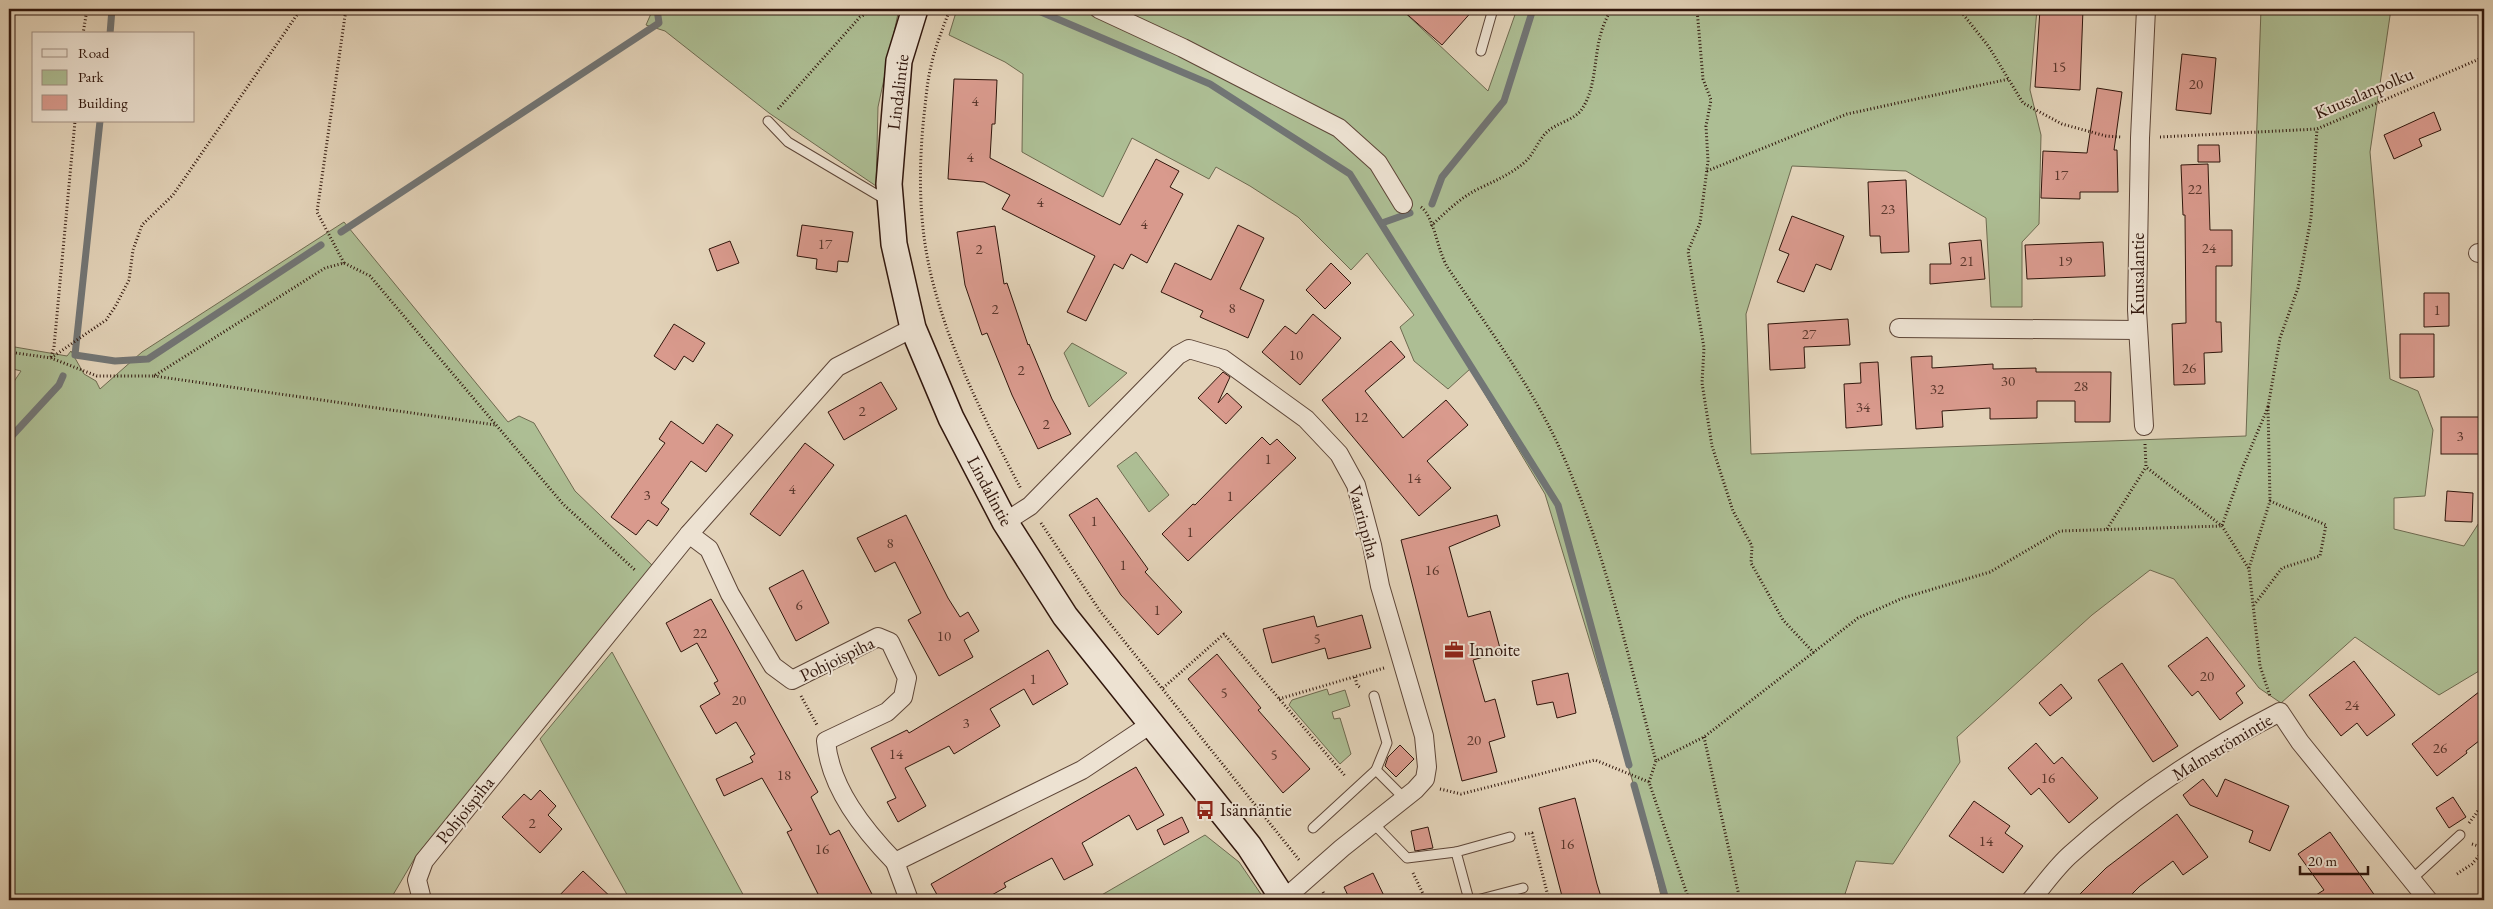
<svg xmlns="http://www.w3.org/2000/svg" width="2493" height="909" font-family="'EB Garamond',serif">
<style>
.green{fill:#adbe94;stroke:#6e6a50}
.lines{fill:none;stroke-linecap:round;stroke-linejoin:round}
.stream{stroke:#717575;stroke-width:7}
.building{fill:#d99a8d;stroke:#30160c}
.lane-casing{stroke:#5d4537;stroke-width:11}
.street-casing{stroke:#5d4537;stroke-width:20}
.secondary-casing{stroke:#30160c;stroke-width:28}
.path{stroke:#30160c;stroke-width:3;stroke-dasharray:1 2.5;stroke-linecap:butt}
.lane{stroke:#ede2d2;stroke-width:9}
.street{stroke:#ede2d2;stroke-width:18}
.secondary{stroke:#ede2d2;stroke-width:25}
.labels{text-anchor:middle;stroke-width:4;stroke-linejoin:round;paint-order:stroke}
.number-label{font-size:15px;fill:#5a372c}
.street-label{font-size:18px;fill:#30160c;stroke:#ede2d2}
.poi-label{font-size:18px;fill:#30160c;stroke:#ede2d2;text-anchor:start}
</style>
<rect width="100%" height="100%" fill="#e3d3b9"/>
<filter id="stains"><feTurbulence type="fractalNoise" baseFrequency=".004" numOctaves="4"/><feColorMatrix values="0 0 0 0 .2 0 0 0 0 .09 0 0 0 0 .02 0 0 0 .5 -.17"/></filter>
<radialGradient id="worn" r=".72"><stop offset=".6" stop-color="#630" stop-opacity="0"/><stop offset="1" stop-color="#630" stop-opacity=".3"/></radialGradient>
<!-- green -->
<g class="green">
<path d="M653,9H899L878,107L876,186L769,113L665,31L646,25Z"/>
<path d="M957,9H1401L1488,91L1517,9H2037L2030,90L2041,135L2039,224L2022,242V307H1991L1986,218L1906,171L1792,166L1746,314L1751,454L2246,436L2261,9H2391L2370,152L2390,379L2418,391L2433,430L2425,496L2394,498V529L2464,546L2484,515V668L2439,695L2355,637L2281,703L2259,688L2174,579L2150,570L2092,615L1957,737L1960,762L1893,864L1856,861L1843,900H1662L1638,799L1545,494L1470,369L1448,389L1414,361L1400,327L1414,315L1367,253L1351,270L1298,217L1250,186L1216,167L1209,179L1132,138L1103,197L1022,152L1023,74L1005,62L949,35Z"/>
<path d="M344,222L508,422L519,416L534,423L575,491L654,567L416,856L390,900H9V389L21,371L9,368V346L67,356L71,351L84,374L96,381L100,389L142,352Z"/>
<path d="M1072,343L1127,373L1089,407L1064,353Z"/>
<path d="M1136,452L1169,495L1149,512L1117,466Z"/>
<path d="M612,652L746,900H630L540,739Z"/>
<path d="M1327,689L1329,695L1345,690L1350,706L1332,712L1334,719L1340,718L1351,754L1340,764L1289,705L1292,700Z"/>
<path d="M1205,835L1239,862L1265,900H1093Z"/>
</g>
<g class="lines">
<!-- stream -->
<g class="stream">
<path d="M1034,9L1210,84L1350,174L1558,505L1629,765"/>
<path d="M110,34L112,9"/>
<path d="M100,121L75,355L115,361L148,359L321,245"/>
<path d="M1432,204L1442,177L1504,101L1533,9"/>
<path d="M1382,223L1410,213"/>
<path d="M341,232L659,23L657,9"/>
<path d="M9,439L59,385L63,376"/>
<path d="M1634,785L1666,900"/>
</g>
</g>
<!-- building -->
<g class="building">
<path d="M1401,9H1474L1442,45Z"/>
<path d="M2040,9H2083L2080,90L2035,87Z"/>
<path d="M2182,54L2216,58L2211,114L2176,110Z"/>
<path d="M954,79L997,80L995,124H992L990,158L1120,225L1156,159L1179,171L1170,187L1183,194L1147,263L1131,254L1123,269L1114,264L1086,321L1067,312L1095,256L1002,209L1010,195L984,182L948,179Z"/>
<path d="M2097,88L2122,92L2114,150H2117L2118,192H2080V199L2041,198L2043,151L2087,153Z"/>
<path d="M2434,112L2441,130L2419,139L2422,146L2394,159L2384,135Z"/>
<path d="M2198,145H2219L2220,162H2198Z"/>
<path d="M2208,164L2210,230H2232V266H2216V322H2221L2222,352L2204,353L2205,384L2174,385L2172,324L2186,323L2185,215H2183L2181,165Z"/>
<path d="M1906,180L1909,252L1881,253L1880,236H1870L1868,182Z"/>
<path d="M1792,216L1844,236L1831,270L1816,264L1804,292L1777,282L1789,254L1779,250Z"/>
<path d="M802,225L853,232L848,262L838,261L837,272L816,269L817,259L797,256Z"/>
<path d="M1238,225L1264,238L1240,289L1264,300L1248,338L1200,317L1203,311L1161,292L1175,263L1211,280Z"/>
<path d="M995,226L1004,284L1007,283L1028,345L1029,344L1052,399L1071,434L1038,449L1012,395L987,333L982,335L965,285L957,232Z"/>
<path d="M1981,240L1985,279L1930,284V264H1951L1949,243Z"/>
<path d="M730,241L739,263L717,271L709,249Z"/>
<path d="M2103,242L2105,276L2027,279L2025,245Z"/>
<path d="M1331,263L1351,283L1325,309L1306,290Z"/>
<path d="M2424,293H2449V326L2424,327Z"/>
<path d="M1313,314L1341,338L1300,385L1262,352L1285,326L1296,334Z"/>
<path d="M1848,319L1850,345L1804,347L1805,368L1770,370L1768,324Z"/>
<path d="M674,324L705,343L693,362L684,356L675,370L654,356Z"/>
<path d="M2400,334H2434V377L2400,378Z"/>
<path d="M1391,341L1405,357L1365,391L1403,438L1446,400L1468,425L1427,461L1451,488L1419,516L1322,400Z"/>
<path d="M1932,356V368L1993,364V369L2036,368V372H2111L2110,422H2075V401H2037V418L1990,419V408L1942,411L1943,427L1916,429L1911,357Z"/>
<path d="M1878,362L1882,425L1846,428L1844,384L1861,383L1860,363Z"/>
<path d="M1223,372L1230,377L1218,403L1227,393L1242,407L1226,424L1198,398Z"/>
<path d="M881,382L897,409L844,440L828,412Z"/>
<rect x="2441" y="417" width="39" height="37"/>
<path d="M671,421L703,444L717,424L733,435L706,472L691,461L661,503L669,509L657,526L648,520L636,535L611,517L665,443L659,439Z"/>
<path d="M1262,437L1270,445L1277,439L1296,458L1188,561L1162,534L1193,504L1195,505Z"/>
<path d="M805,443L834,465L780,536L750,514Z"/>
<path d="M2447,491L2473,493L2472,522L2445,521Z"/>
<path d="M1097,498L1148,569L1145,572L1182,612L1158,635L1121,595L1069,515Z"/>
<path d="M906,515L948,598L960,617L968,612L979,631L964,640L973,657L939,676L908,620L921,613L895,562L875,572L857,538Z"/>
<path d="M1497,515L1500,526L1449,547L1468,617L1490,611L1501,652L1473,660L1485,702L1495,699L1505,737L1489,742L1497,772L1462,781L1401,540Z"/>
<path d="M803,570L829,623L796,641L769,588Z"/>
<path d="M711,599L818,792L811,797L830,835L839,830L875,900H821L787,832L792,830L762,778L724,796L716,779L753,762L750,757L755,754L736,722L716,734L700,706L720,694L714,683L718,681L697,643L681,652L666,623Z"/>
<path d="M1362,615L1371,648L1328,659L1325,648L1272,663L1263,629L1314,616L1317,627Z"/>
<path d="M2207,637L2245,686L2236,693L2243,703L2220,720L2198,691L2192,696L2168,666Z"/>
<path d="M1048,650L1068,684L1033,705L1024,689L990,709L1000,726L954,754L949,746L905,768L926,806L898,822L887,802L896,798L871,748L907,730L909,733Z"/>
<path d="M1217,654L1261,708L1258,710L1310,769L1283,793L1188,679Z"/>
<path d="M2354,661L2395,715L2367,736L2357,723L2341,736L2309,695Z"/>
<path d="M2122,663L2178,746L2153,762L2098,680Z"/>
<path d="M1568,673L1576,713L1557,718L1553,702L1537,705L1532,681Z"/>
<path d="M2061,684L2072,698L2050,716L2039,703Z"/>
<path d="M2484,688V737L2466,751L2467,753L2437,776L2412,744Z"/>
<path d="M2036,743L2054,764L2062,757L2098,798L2069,823L2039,788L2031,795L2008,768Z"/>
<path d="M1400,745L1414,759L1396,777L1385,766L1388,757Z"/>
<path d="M1136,767L1164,815L1137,830L1129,815L1082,843L1093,865L1064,880L1052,858L1004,883L1006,887L983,900H940L931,884Z"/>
<path d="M2203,779L2217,797L2225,779L2289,806L2270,851L2249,842L2253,831L2190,805L2183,795Z"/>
<path d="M540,790L556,806L548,815L562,829L540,853L502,817L524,794L531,800Z"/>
<path d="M2453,797L2466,817L2449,828L2436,808Z"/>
<path d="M1575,798L1597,884L1602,900H1563L1539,808Z"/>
<path d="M1974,801L2010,826L2005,833L2023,846L2003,873L1949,836Z"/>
<path d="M2177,814L2208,857L2183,875L2173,861L2140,886L2126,900H2074L2106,868Z"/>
<path d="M1182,817L1189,832L1164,845L1157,830Z"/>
<path d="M1428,827L1433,848L1415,851L1411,831Z"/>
<path d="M2330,832L2378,900H2308L2324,890L2298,854Z"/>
<path d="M583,871L614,900H555Z"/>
<path d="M1373,873L1386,900H1350L1344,887Z"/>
</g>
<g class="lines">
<!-- lane casing -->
<g class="lane-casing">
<g id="lane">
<path d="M1481,51L1493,9"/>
<path d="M768,121L788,142L886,200"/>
<path d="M1376,770L1404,798"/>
<path d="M1373,823L1407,858L1456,852"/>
<path d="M1313,828L1376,770L1387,743L1374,696"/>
<path d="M2412,879L2460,835"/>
<path d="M1469,900L1456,852L1510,837"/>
<path d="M1477,900L1523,888"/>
</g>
</g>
<!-- street casing -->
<g class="street-casing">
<g id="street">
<path d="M1099,9L1183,48L1339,128L1378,163L1403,204"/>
<path d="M2478,253H2484"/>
<path d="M1899,328L2138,330"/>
<path d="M2144,426L2137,310L2140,138L2146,9"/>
<path d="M1005,522L1030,506L1178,355L1189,349L1223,359L1306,419L1339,454L1356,485L1372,545L1380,586L1424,736L1427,767L1425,779L1415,790L1342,848L1283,900"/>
<path d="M689,534L709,549L730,594L773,666L792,680L878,637L890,642L907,678L903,697L887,712L826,741C830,788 864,830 895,862"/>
<path d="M422,900L417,880L424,861L689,534L837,367L913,328"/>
<path d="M909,900L895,862L1082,770L1151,724"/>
<path d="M2031,900C2044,885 2056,867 2071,854C2133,798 2206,750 2280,712L2300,742L2428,900"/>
</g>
</g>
<!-- secondary casing -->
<g class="secondary-casing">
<path id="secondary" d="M915,9L899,61L889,184L894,244L913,328L951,418L1005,522L1065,616L1249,846L1284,900"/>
</g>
<!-- path -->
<g class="path">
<path d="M950,9C943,28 935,47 931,66C927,82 926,99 924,115C920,153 919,191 923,228C932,317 980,411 1021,489"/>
<path d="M1697,9L1703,79L1711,100L1706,126L1708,161L1700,223L1688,251L1704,348L1702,383L1712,446L1733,511L1752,546L1751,563L1783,620L1814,653"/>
<path d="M1959,9L1989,47L2023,103L2062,124L2106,136L2121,137"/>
<path d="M83,34L87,9"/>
<path d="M778,109L860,17L874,9"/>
<path d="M2160,137L2317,129L2484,57"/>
<path d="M1707,171L1847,114L2009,79"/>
<path d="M1421,207C1435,218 1437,251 1448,268C1488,328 1531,385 1561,451C1605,549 1628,657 1656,761"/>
<path d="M1431,226C1445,213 1459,199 1476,190C1494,181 1510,175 1525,162C1534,154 1538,140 1547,132C1556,123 1575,120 1582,109C1601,80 1590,41 1612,9"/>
<path d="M344,263L317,212L346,9"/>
<path d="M9,352L51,358L97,376H154L325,268L344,263L370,276L563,504L636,571"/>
<path d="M51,357L54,347L75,121"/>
<path d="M51,358L106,320L115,307L129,280L133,250L142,225L173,195L301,9"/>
<path d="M154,376L496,425"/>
<path d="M2268,407L2280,338L2298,288L2311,218L2317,129"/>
<path d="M2145,444L2146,467L2222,526L2249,569L2260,666L2270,696"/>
<path d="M1041,523L1100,611L1300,861"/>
<path d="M2107,529L2146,467"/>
<path d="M2249,568L2270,501L2326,525L2320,556L2282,568L2254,605"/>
<path d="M1355,677L1357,685L1361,688"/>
<path d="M1163,688L1224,634L1346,777"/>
<path d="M801,696L817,725"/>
<path d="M1279,699L1384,668"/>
<path d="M1704,737L1740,900"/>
<path d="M1649,782L1656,761L1704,737L1858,618L1903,598L1990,572L2060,531L2222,526L2242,469L2268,407L2270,501"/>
<path d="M1440,789L1461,794L1595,760L1649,782L1689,900"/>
<path d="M2469,823L2484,803"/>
<path d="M1525,834L1532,833L1549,900"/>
<path d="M2472,844L2484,848"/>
<path d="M1413,873L1426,900"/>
<path d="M2457,874L2472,864L2484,850"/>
<path d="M1323,892L1327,900"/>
</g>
<!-- lane -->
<use href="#lane" class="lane"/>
<!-- street -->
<use href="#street" class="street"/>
<!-- secondary -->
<use href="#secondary" class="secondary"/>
</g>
<!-- icons -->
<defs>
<g id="office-bare" transform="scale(1.5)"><path d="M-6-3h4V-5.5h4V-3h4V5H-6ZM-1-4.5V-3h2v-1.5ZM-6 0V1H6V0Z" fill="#8f2418" stroke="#ede2d2" stroke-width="2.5" paint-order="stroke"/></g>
<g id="bus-bare" transform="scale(1.5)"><path d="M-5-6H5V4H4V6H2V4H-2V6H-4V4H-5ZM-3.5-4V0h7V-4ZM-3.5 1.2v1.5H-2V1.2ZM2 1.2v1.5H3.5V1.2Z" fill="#8f2418" stroke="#ede2d2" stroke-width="2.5" paint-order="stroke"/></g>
</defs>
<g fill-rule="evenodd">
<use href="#office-bare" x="1454" y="650"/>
<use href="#bus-bare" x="1205" y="810"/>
</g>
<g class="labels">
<!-- number labels -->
<g class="number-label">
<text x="2059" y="72">15</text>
<text x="2196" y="89">20</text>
<text x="975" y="106">4</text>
<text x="970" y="162">4</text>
<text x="2061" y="180">17</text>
<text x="2195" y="194">22</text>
<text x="1040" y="207">4</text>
<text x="1888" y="214">23</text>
<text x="1144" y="229">4</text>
<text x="825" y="249">17</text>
<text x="2209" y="253">24</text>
<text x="979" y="254">2</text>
<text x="1967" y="266">21</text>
<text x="2065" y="266">19</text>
<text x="1232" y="313">8</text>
<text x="995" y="314">2</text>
<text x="2437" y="315">1</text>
<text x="1809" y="339">27</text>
<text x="1296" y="360">10</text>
<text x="2189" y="373">26</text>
<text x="1021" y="375">2</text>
<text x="2008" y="386">30</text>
<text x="2081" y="391">28</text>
<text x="1937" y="394">32</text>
<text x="1863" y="412">34</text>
<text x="862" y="416">2</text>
<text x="1361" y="422">12</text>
<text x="1046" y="429">2</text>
<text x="2460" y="441">3</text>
<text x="1268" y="464">1</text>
<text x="1414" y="483">14</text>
<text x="792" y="494">4</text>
<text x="647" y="500">3</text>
<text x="1230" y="501">1</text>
<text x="1094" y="526">1</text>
<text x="1190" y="537">1</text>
<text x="890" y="548">8</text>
<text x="1123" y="570">1</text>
<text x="1432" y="575">16</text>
<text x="799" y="610">6</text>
<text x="1157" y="615">1</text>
<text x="700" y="638">22</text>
<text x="944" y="641">10</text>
<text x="1317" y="644">5</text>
<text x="2207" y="681">20</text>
<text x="1033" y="684">1</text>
<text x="1224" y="698">5</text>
<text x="739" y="705">20</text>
<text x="2352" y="710">24</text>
<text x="966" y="728">3</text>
<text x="1474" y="745">20</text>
<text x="2440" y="753">26</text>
<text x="896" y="759">14</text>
<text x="1274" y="760">5</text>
<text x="784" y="780">18</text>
<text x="2048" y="783">16</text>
<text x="532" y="828">2</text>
<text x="1986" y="846">14</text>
<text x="1567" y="849">16</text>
<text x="822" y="854">16</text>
</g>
<!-- street labels -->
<g class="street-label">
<text transform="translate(898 92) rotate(-83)" y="6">Lindalintie</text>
<text transform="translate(2364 93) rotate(-23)" y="6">Kuusalanpolku</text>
<text transform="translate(2138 274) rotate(-90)" y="6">Kuusalantie</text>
<text transform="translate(990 491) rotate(62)" y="6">Lindalintie</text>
<text transform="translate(1364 522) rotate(75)" y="6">Vaarinpiha</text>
<text transform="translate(837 659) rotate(-26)" y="6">Pohjoispiha</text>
<text transform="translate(2222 747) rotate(-31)" y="6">Malmströmintie</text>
<text transform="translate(465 810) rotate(-51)" y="6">Pohjoispiha</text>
</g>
<!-- poi labels -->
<g class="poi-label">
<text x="1469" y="656">Innoite</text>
<text x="1220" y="816">Isännäntie</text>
</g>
</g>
<!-- margin -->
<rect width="2493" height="909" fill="none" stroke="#e3d3b9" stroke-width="30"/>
<rect x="10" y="10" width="2473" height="889" fill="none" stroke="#30160c" stroke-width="2.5"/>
<rect x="15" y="15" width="2463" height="879" fill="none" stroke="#30160c"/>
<!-- legend -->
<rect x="32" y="32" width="162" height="90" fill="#ede2d2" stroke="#a19083"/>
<rect x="42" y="49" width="25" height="8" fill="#ede2d2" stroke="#a19083"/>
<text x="78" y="58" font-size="15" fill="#30160c">Road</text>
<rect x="42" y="70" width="25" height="15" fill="#adbe94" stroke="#a19083"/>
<text x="78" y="82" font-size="15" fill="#30160c">Park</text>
<rect x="42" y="95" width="25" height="15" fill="#d99a8d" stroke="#a19083"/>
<text x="78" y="108" font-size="15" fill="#30160c">Building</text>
<!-- scale -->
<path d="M2300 866v8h68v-8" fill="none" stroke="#30160c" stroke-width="2.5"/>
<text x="2308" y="866" font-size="15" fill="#30160c" stroke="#ede2d2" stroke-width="4" paint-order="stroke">20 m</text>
<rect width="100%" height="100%" filter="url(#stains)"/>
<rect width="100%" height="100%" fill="url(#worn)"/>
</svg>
